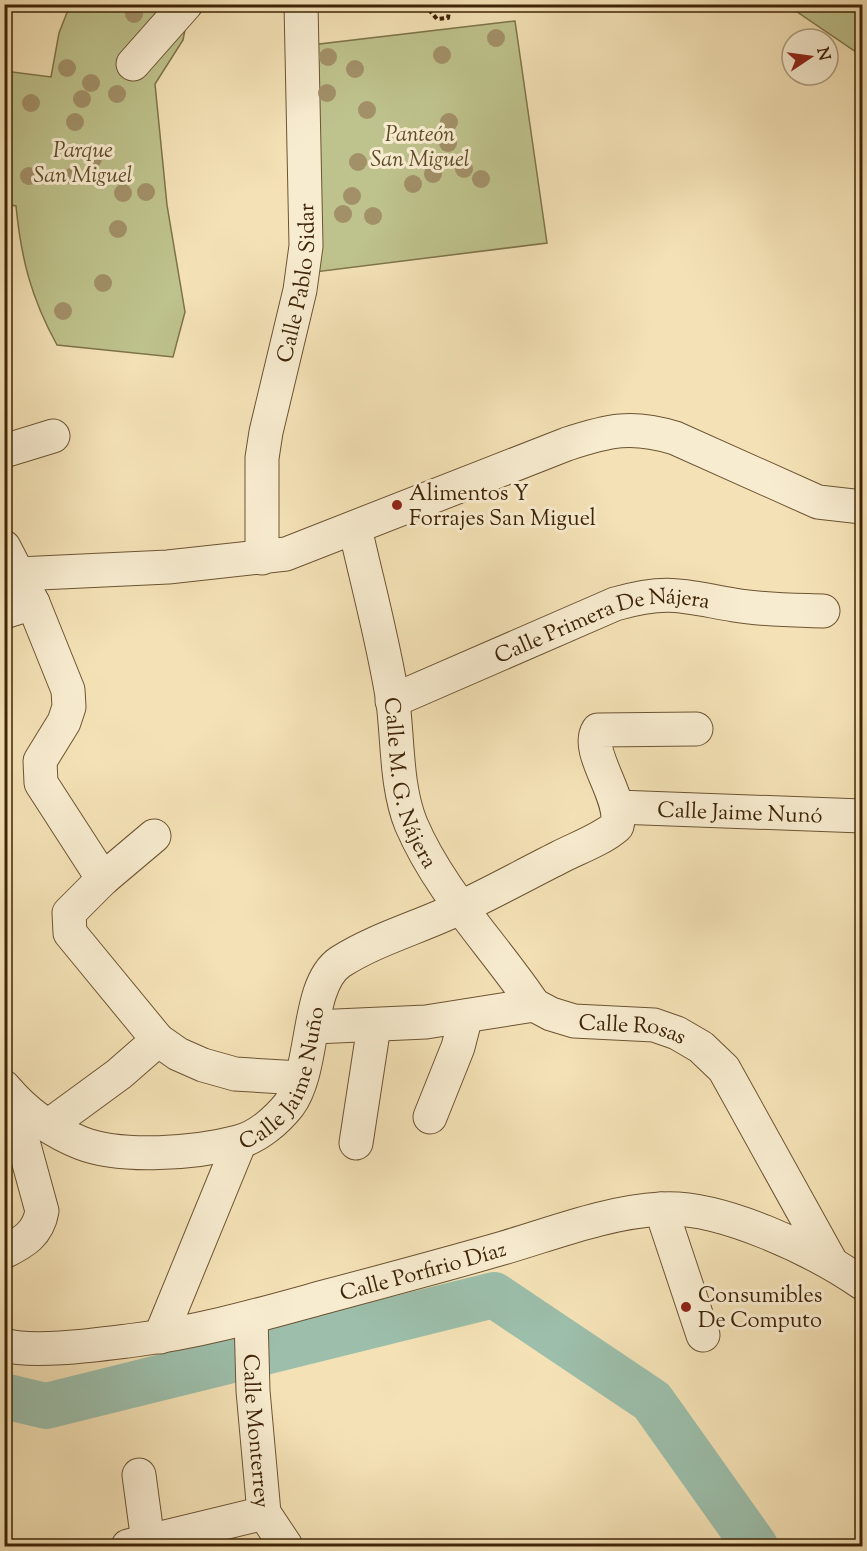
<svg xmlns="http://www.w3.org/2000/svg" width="867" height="1551" font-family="'Sorts Mill Goudy',serif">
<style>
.green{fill:#bec28c;stroke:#7e7349;stroke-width:1.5}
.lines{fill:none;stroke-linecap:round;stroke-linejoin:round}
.river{stroke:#9cbeaa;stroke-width:46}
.minor-casing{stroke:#6c5432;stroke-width:35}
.path{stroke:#3e2406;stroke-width:4;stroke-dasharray:4.5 3;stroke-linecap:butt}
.minor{stroke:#f8ecd0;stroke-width:33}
.tree{fill:#a29068}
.poi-dot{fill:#8f2418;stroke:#f8ecd0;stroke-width:2}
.labels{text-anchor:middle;stroke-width:6;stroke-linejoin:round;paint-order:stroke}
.park-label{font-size:22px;font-style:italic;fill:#5e4c28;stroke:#f8ecd0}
.street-label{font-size:22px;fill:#3e2406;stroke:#f8ecd0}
.poi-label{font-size:22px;fill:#3e2406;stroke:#f8ecd0;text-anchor:start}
</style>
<rect width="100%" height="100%" fill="#f4e2b6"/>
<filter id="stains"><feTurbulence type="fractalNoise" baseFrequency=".00333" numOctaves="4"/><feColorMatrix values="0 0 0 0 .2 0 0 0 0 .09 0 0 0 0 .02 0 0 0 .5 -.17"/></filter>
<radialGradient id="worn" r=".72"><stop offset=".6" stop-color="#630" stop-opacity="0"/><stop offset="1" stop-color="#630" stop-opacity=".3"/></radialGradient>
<!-- green -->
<g class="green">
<path d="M70,5H190L183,40L155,84L167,205L185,312L173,357L57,345C31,298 21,258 16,206L5,204V71L51,77L59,33Z"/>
<path d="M787,5H862V56Z"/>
<path d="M515,21L547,243L315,272L311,45Z"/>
</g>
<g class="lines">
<!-- river -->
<path class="river" d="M4,1396L46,1406L494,1295L652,1401L755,1546"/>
<!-- minor casing -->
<g class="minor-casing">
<g id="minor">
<path d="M133,64L186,4"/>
<path d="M4,451L53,436"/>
<path id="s1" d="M355,528C368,586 384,644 393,702C398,741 396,787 411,824C440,892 493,944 534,1005"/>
<path d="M4,547L33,603L68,690L69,707L64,722L40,761L41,783L103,879"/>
<path id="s2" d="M262,558V458L266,432L300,290L306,246L301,4"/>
<path d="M18,574L168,567L286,554L567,444C609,430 632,425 675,438L818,502L862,507"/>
<path d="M4,612L33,603"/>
<path id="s3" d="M392,701L615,604C668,589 682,596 734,605C763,610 793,610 823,611"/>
<path id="s4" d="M617,807L862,816"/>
<path d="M154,836L103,879L69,913L70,933L158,1040L178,1054L203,1065L235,1074L300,1078"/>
<path id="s5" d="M314,1027L426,1022L534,1005L551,1014L574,1021L654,1025L677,1033L701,1047L724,1069L831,1262"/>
<path id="s6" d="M4,1087C25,1112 51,1131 81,1143C122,1159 196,1153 238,1142C258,1137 277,1120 289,1105C316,1069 305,986 340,962C371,942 410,930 444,915C483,898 520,877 558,858C577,848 601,840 617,826C625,798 584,752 598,730L696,729"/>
<path d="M430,1117L458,1047L466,1016"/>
<path d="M48,1126L119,1074L158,1040"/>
<path d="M356,1143L374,1026"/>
<path d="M661,1209L703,1335"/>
<path d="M4,1252C24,1242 38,1234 42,1211L10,1094"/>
<path id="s7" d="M251,1317L253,1391L264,1513L286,1546"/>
<path d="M160,1337L240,1142"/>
<path id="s8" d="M4,1345C34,1354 102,1344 135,1340C200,1332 262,1314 324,1297C384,1281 444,1265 503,1248C554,1233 607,1212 661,1209C720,1205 814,1250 862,1283"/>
<path d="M139,1475L148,1542"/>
<path d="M128,1546L264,1513"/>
</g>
</g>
<!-- path -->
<path class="path" d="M424,4L437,19L448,18L450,4"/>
<!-- minor -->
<use href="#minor" class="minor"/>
</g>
<!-- trees -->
<g class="tree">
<circle cx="134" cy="14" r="9"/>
<circle cx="496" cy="38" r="9"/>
<circle cx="442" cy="55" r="9"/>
<circle cx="328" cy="57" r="9"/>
<circle cx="67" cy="68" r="9"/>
<circle cx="355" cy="69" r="9"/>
<circle cx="91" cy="83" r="9"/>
<circle cx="327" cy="93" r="9"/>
<circle cx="117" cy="94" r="9"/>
<circle cx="82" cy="99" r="9"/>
<circle cx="31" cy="103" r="9"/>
<circle cx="367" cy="110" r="9"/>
<circle cx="75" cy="122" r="9"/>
<circle cx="449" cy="122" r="9"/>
<circle cx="448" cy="143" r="9"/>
<circle cx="93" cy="159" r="9"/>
<circle cx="358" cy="162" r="9"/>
<circle cx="464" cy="169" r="9"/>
<circle cx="433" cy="174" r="9"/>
<circle cx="29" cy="176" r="9"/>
<circle cx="73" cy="176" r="9"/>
<circle cx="481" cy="179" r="9"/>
<circle cx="413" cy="184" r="9"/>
<circle cx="146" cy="192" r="9"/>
<circle cx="123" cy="193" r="9"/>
<circle cx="352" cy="196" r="9"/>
<circle cx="343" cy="214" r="9"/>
<circle cx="373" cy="216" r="9"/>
<circle cx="118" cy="229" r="9"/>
<circle cx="103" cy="283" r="9"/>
<circle cx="63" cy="311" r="9"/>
</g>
<!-- markers -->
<g class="poi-dot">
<circle cx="397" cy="505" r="6"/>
<circle cx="686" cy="1307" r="6"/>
</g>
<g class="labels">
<!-- park labels -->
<g class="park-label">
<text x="420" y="141">Panteón<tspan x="420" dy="25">San Miguel</tspan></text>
<text x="83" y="157">Parque<tspan x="83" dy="25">San Miguel</tspan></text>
</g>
<!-- street labels -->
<g class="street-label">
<text dy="8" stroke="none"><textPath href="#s2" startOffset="279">Calle Pablo Sidar</textPath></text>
<text dy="8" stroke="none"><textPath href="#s3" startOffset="226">Calle Primera De Nájera</textPath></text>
<text dy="8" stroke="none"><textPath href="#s1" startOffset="261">Calle M. G. Nájera</textPath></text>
<text dy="8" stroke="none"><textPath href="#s4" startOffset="123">Calle Jaime Nunó</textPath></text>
<text dy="8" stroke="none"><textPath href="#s5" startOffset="324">Calle Rosas</textPath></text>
<text dy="8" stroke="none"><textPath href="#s6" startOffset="339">Calle Jaime Nuño</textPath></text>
<text dy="8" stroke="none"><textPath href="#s8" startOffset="428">Calle Porfirio Díaz</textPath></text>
<text dy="8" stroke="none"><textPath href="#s7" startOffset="114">Calle Monterrey</textPath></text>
</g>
<!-- poi labels -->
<g class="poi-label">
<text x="409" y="500">Alimentos Y<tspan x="409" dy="25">Forrajes San Miguel</tspan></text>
<text x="698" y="1302">Consumibles<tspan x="698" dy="25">De Computo</tspan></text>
</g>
</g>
<!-- margin -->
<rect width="867" height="1551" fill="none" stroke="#f4e2b6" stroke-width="24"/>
<rect x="6" y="6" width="855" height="1539" fill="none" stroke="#3e2406" stroke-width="3"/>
<rect x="12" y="12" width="843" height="1527" fill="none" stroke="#3e2406" stroke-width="1.5"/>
<!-- north arrow -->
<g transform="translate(810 57) rotate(77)"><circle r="28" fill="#f8ecd0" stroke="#ae9c7f" stroke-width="1.5"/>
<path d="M0-4.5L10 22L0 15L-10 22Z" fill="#8f2418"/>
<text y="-9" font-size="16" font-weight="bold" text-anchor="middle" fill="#3e2406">N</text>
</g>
<rect width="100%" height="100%" filter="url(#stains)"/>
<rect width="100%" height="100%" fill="url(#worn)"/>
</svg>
